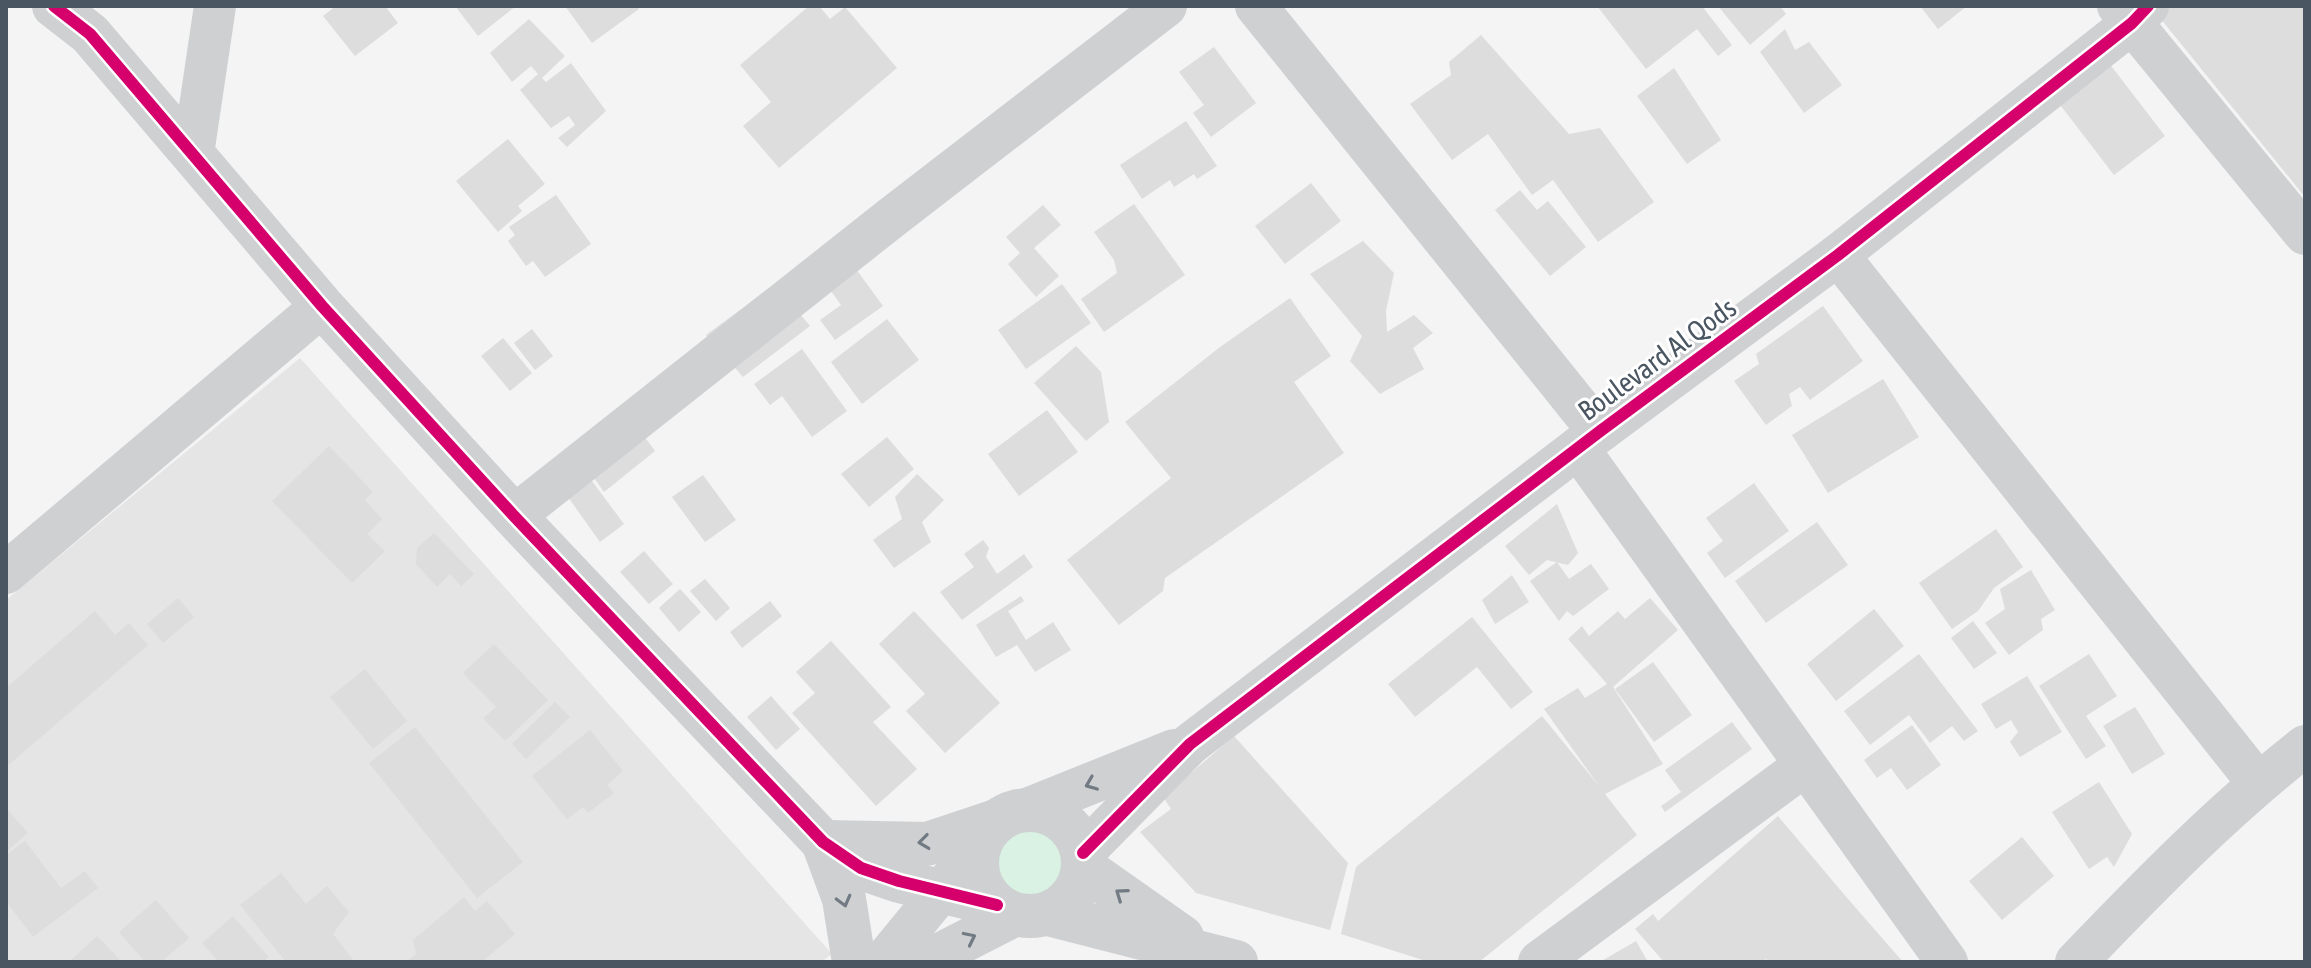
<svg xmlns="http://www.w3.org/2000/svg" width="2311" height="968" font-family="'Asap Condensed',sans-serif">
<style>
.education{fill:#e6e5e6}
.green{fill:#d9f2e3}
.building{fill:#ddddde}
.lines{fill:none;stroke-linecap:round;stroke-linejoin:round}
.minor{stroke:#ced0d2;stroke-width:42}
.tertiary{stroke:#ced0d2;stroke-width:44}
.cycleway-casing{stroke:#fff;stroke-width:17}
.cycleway{stroke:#d6006c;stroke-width:12}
.oneway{stroke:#727b83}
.labels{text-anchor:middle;stroke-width:6;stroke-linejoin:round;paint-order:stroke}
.street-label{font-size:28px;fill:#4a5661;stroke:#fff}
</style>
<rect width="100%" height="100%" fill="#f4f4f4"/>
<!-- education -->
<path class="education" d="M300,358L832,954L821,962H6V600Z"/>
<!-- green -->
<circle class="green" cx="1032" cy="864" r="39"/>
<!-- building -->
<g class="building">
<path d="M336,6H385L398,23L355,56L323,16Z"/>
<path d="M455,6H516L478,36Z"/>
<path d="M565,6H637L639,9L592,43Z"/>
<path d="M809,6H819L830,19L845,7L897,68L779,168L743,126L771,102L740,65Z"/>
<path d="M1597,6H1702L1732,45L1718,56L1697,29L1646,69Z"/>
<path d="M1718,6H1780L1786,14L1750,45Z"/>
<path d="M1920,6H1967L1938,29Z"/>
<path d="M2165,6H2305V197L2156,13Z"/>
<path d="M529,19L565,56L542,78L546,82L571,63L606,111L567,147L558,138L575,125L569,116L551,128L520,90L538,74L531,66L512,82L490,53Z"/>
<path d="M1785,29L1795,50L1809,42L1842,85L1804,113L1760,52Z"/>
<path d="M1481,35L1569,134L1600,128L1654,202L1598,242L1553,180L1532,195L1488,134L1452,160L1410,104L1451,75L1449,62Z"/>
<path d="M1214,47L1256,103L1211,137L1193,113L1204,105L1179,72Z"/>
<path d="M2102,54L2165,136L2114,175L2051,93Z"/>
<path d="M1674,68L1721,140L1687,164L1637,96Z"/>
<path d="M1186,121L1217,166L1197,179L1194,174L1174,187L1170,180L1142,199L1120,165Z"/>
<path d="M508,139L545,184L518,206L522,211L498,232L456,181Z"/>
<path d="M1311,183L1341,221L1285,264L1255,226Z"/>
<path d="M1520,190L1537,210L1548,201L1586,247L1550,276L1495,210Z"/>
<path d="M556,195L591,244L545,277L533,261L526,266L508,241L515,235L509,227Z"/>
<path d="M1134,204L1185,275L1104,332L1081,299L1117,273L1114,260L1094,232Z"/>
<path d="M1043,205L1061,225L1034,248L1059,276L1036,297L1008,264L1020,253L1006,237Z"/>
<path d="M1363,241L1394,273L1386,311L1387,332L1414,315L1433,333L1413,348L1424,369L1380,394L1350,361L1362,336L1310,274Z"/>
<path d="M856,269L883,306L835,340L820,320L841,305L829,288Z"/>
<path d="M775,284L810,326L743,377L706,335Z"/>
<path d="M1062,284L1091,323L1026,369L998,330Z"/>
<path d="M1290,298L1331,356L1294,382L1344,453L1165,578L1163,591L1119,625L1067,560L1171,478L1125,422L1220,347Z"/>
<path d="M1823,306L1863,361L1810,400L1800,387L1789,394L1792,406L1766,425L1734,381L1759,364L1756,354Z"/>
<path d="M887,319L919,360L862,404L831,362Z"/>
<path d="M532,329L553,356L535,370L514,343Z"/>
<path d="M503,338L532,373L510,391L481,356Z"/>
<path d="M1076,346L1101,372L1109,422L1086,441L1034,383Z"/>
<path d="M802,349L847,411L812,437L782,396L770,405L754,384Z"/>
<path d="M1883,379L1919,437L1828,493L1792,435Z"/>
<path d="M1047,410L1078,452L1019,496L988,454Z"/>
<path d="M633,421L655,451L604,492L582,461Z"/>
<path d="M887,437L914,469L869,507L841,474Z"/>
<path d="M329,446L373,492L365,500L382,519L367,534L385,551L352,583L272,501Z"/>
<path d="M586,473L624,524L600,542L563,490Z"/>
<path d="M917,474L944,500L922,522L931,542L894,568L873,540L902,519L895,497Z"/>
<path d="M703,475L736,520L705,542L672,497Z"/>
<path d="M1754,483L1789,531L1725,578L1707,553L1723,541L1706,518Z"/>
<path d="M1557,504L1578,553L1568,565L1547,560L1529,575L1505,546Z"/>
<path d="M1817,522L1848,565L1766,623L1735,581Z"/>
<path d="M1996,529L2023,567L1994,588L1978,611L1952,629L1919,583Z"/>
<path d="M434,533L474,574L461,586L450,574L437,587L416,564L417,548Z"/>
<path d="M983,540L989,548L986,557L997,574L1024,554L1033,567L962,620L940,592L974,567L964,554Z"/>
<path d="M644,551L673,584L649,604L620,572Z"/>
<path d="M1557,562L1569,579L1591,564L1609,589L1573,616L1567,611L1559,621L1530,581Z"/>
<path d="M2031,570L2055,610L2041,619L2043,630L2009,655L1985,623L2005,609L2000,589Z"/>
<path d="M1512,575L1529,602L1495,624L1482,600Z"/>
<path d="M705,579L730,608L716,621L690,591Z"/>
<path d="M680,589L701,612L679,632L659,608Z"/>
<path d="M1021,596L1024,601L1008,611L1026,640L1053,622L1071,650L1035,672L1017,645L996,657L976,625Z"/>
<path d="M178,598L194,617L163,643L147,624Z"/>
<path d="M1650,598L1678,630L1613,687L1663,764L1605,794L1637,835L1479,962H1429L1341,934L1356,867L1542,716L1599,786L1544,709L1578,688L1585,698L1607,684L1568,639L1582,626L1589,636L1618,611L1625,619Z"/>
<path d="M770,601L782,616L742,648L730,632Z"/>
<path d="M1874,609L1904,646L1836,701L1807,664Z"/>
<path d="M95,611L115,635L129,623L148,645L6,767V688Z"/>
<path d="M914,611L1000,703L945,753L906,711L925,694L879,644Z"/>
<path d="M1472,617L1533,692L1511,709L1477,667L1415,717L1388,684Z"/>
<path d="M1973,621L1997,653L1974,669L1951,638Z"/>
<path d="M831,641L891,707L873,722L917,769L876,806L792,713L815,693L796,672Z"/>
<path d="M494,644L548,700L505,741L483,718L496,707L463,673Z"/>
<path d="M1919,654L1978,731L1964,741L1952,726L1930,743L1909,715L1870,745L1844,711Z"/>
<path d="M2089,654L2117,696L2086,716L2106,746L2086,759L2039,686Z"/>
<path d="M1653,662L1692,715L1654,742L1615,689Z"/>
<path d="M365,669L407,721L373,749L330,697Z"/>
<path d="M2027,676L2062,732L2020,757L2010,742L2018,732L2011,720L1996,729L1981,704Z"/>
<path d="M771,696L800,729L776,750L747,717Z"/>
<path d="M555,702L570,717L526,759L512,744Z"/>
<path d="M2135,707L2165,754L2132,774L2103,726Z"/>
<path d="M1732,722L1752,749L1665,812L1661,806L1681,792L1665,770Z"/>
<path d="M1912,725L1941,765L1907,790L1891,768L1877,778L1864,760Z"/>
<path d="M415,727L523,862L477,898L369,763Z"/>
<path d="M590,730L623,771L607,785L614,793L588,813L583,807L567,819L532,776Z"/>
<path d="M1234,736L1348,863L1330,930L1196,893L1140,832L1171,809L1163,797Z"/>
<path d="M2099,782L2132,834L2114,867L2107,857L2089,869L2052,812Z"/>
<path d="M6,808L28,833L6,852Z"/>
<path d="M1778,816L1842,892L1903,962H1769L1766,959L1762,962H1664L1635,929L1653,914L1658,921Z"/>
<path d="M2022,837L2054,876L2002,920L1969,881Z"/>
<path d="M25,841L61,888L85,871L98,888L33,937L6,901V855Z"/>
<path d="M281,873L306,904L327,886L349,912L333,934L355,962H286L240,905Z"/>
<path d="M464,897L475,911L487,901L515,934L482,962H406L416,954L413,940Z"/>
<path d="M156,900L189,938L161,962H145L119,932Z"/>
<path d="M233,916L269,957L263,962H219L202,943Z"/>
<path d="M97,936L122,962H69Z"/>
<path d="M1636,941L1648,962H1600L1605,959Z"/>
</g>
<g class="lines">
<!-- minor -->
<g class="minor">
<path d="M1256,6L1599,432"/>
<path d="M2118,6L2305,234"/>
<path d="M193,154L215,6"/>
<path d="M1838,255L2258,783"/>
<path d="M1578,448L1947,962"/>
<path d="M514,516L891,218L1166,6"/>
<path d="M6,573L322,306"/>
<path d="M1027,809L1174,750"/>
<path d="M1083,853L1190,744L1599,432L1838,255L2132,23L2148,6"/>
<path d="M883,962L980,844"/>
<path d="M924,962L1016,915"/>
<path d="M1539,962L1804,766"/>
<path d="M2076,962C2149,886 2222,811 2305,746"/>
</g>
<!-- tertiary -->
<g class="tertiary">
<path d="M54,6L90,34L322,306L514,516L823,842L861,868L899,881L997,905"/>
<circle cx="1030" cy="863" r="53"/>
<path d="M823,842L844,899L854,962"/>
<path d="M826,842L927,844L999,820"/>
<path d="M1084,868L1182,937"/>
<path d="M1048,914L1236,962"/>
</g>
<!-- cycleway casing -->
<g class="cycleway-casing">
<g id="cycleway">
<path d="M54,6L90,34L322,306L514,516L823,842L861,868L899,881L997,905"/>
<path d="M1083,853L1190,744L1599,432L1838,255L2132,23L2148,6"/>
</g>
</g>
<!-- cycleway -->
<use href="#cycleway" class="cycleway"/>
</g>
<!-- one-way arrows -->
<defs><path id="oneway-chevron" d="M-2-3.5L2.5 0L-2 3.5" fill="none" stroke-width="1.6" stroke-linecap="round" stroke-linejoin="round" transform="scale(2)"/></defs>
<g class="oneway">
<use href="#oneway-chevron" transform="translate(1091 784) rotate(158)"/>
<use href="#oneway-chevron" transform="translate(924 842) rotate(173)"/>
<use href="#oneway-chevron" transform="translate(1121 894) rotate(-145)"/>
<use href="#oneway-chevron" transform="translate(844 901) rotate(75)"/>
<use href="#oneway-chevron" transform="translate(970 938) rotate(-26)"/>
</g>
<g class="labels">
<!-- street labels -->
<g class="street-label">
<text transform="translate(1657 359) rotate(-36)" y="10">Boulevard Al Qods</text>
</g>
</g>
<!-- border -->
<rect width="2311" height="968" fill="none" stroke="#4a5661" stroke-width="16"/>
</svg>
